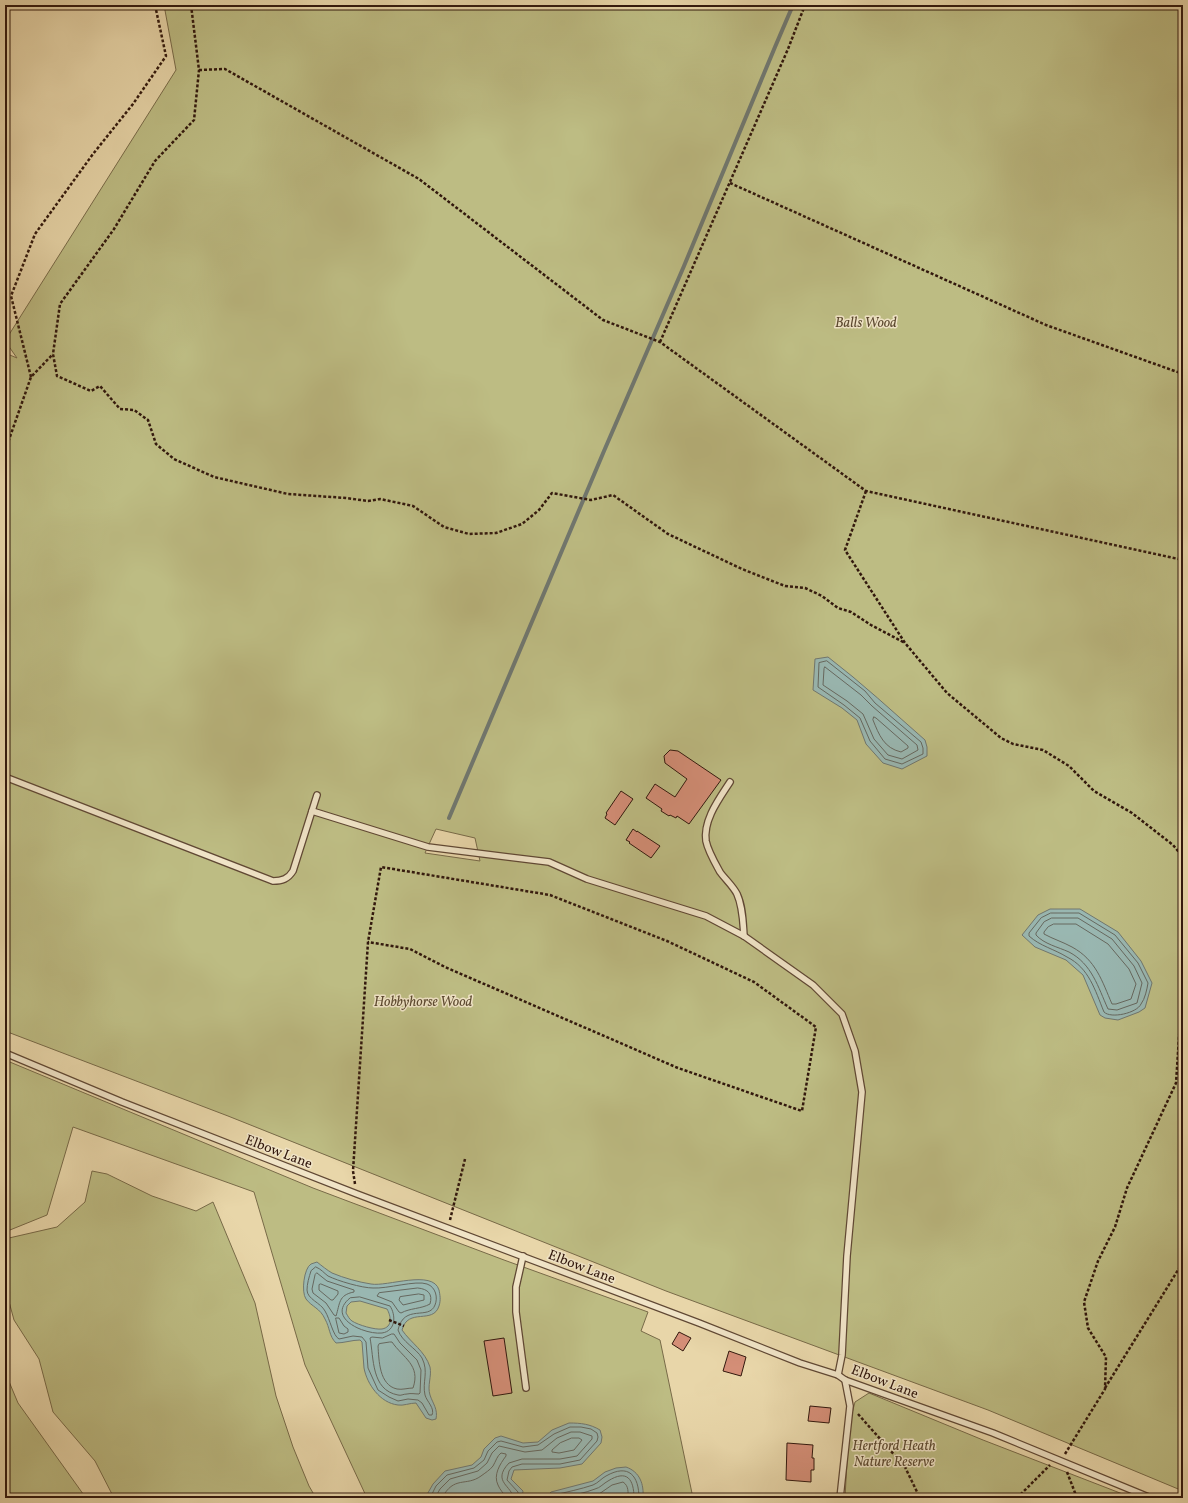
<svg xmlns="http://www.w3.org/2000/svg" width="1188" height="1503" font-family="Vollkorn,serif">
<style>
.green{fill:#bdbc83;stroke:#786a48;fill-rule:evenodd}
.water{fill:#99b7b1;stroke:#70776f;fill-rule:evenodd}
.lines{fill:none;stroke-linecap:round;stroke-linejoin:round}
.shore{stroke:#66685f;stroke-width:1}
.stream{stroke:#70776f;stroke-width:4}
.building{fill:#d48e77;stroke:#32180d}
.service-casing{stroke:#604834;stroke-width:8}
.path{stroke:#32180d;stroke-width:2.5;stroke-dasharray:3 2;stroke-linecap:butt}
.service{stroke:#f0e4c7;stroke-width:5.5}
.labels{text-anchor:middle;stroke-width:3;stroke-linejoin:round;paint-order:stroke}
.park-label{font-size:14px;font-style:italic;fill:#5c4930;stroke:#f0e4c7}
.street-label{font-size:14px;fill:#32180d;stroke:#f0e4c7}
</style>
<rect width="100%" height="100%" fill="#e8d6a9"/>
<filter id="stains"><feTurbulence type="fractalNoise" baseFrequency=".005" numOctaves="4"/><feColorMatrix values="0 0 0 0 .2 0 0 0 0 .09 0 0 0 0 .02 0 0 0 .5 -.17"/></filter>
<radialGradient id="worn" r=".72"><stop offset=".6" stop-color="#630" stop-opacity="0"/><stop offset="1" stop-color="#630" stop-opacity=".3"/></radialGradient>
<!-- green -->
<g class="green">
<path d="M164,5H1183V1491L988,1410L666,1291L228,1116L5,1031V353L17,358L5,341L176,70ZM436,829L475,838L480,861L425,853Z"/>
<path d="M5,1060L313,1188L504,1260L648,1312L641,1331L660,1340L693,1498H367L305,1365L254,1192L73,1127L47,1215L5,1232Z"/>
<path d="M92,1171L107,1174L152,1196L196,1211L213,1202L255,1303L276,1396L293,1447L309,1486L316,1498H114L95,1461L53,1412L39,1359L14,1320L5,1287V1242L9,1238L57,1227L85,1202Z"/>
<path d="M5,1372L18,1403L86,1498H5Z"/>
<path d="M869,1393L983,1440L1133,1498H845L849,1425L855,1402Z"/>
</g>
<!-- water -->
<g class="water">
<path d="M828,657C862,683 893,712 925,740L927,747V756L902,769L883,763L866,744L857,720L842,708L813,690L815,659Z"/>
<path d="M1050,909H1080L1118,932L1141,961L1152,983L1145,1008L1139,1012L1118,1020L1105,1018L1100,1015L1083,975L1066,960L1035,947L1022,935L1038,915Z"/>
<path d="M317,1262C322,1266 327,1270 332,1273C344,1278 358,1282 371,1284C387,1287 433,1269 439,1290C440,1295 441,1300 439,1306C433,1325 408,1307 402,1330C411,1343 425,1351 430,1367C432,1376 427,1386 430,1395C433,1404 438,1409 436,1419L432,1420L426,1418L416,1403C410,1403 403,1406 398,1405C380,1403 367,1384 364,1368C363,1359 363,1351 362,1342L360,1340C352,1340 344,1343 336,1343C329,1336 330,1328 325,1319C320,1308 312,1307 306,1299C301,1292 304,1268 311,1264C313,1263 315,1263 317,1262ZM360,1301L387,1309C391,1316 393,1327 382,1329C375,1330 358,1325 352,1321C349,1319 348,1316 346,1313L347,1306L351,1302Z"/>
<path d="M569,1423C581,1423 590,1424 600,1430L602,1437L601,1443L582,1464L560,1468L514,1470L511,1479L523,1491L522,1498H425L433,1484L445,1471L472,1465L481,1457L484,1449L495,1438L501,1436L523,1443L538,1442L552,1430Z"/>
<path d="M626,1467C640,1472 644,1484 643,1498H545L551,1492L593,1481L605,1472L616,1468Z"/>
</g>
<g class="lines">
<!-- shore -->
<g class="shore">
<path d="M827,661L865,691L875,703L921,742L923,748V754L902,764L885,759L870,741L860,718L844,705L818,687L819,663Z"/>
<path d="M825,667L861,695L872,706L917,745L918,750L902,759L888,755L874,739L863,714L847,701L823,685L824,669Z"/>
<path d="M874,717L876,718L908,746V748L901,752C884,748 879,735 873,720Z"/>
<path d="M1051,913H1079L1115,935L1138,963L1148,983C1147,989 1145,999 1141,1004C1137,1013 1111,1019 1104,1012C1095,990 1089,968 1067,957C1054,949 1040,946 1029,936V933L1041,918Z"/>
<path d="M1052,918H1078L1112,939L1134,966L1142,983L1137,1003L1117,1010L1108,1009C1098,987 1092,964 1069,952C1058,947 1044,944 1036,935V933L1044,922Z"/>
<path d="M1054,924H1076L1108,944L1129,969L1136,984L1131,999L1116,1004H1112C1102,981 1096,960 1072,947C1063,942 1053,939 1044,934V932L1048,927Z"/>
<path d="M316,1267C321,1269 324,1273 328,1276C338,1281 362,1288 373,1288C387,1289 416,1280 427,1284C436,1287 438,1298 435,1305C429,1321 404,1303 398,1330C402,1342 416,1348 422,1358C429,1372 422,1382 425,1395C427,1402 435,1408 432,1415H429L422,1403L418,1400L408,1399L398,1401L389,1397L378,1390L368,1368L366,1342L362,1337L353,1336L339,1339C333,1336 330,1319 325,1311C321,1303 307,1299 307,1290C307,1284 309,1277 311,1271Z"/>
<path d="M317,1273L327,1281L354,1290V1292C338,1295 340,1304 336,1316L334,1315L326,1303L313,1293L312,1289L315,1275Z"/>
<path d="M321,1284L338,1291V1294L333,1300H331L319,1290V1285Z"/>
<path d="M418,1288C428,1289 433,1294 430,1304C421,1309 410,1308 401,1313L399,1312L392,1302L377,1296L379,1293Z"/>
<path d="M419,1294L424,1295V1300L403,1305L399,1300L400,1297Z"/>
<path d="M360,1297L390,1306C396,1315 396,1331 382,1333C365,1335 325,1318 350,1298Z"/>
<path d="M336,1318H339L344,1326L348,1329V1332L344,1334L339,1333L336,1320Z"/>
<path d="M392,1334H394L400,1343L417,1360L421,1370L420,1393L419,1394C415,1394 411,1393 407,1394C403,1394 401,1396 398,1395C371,1390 374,1358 370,1338L372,1337L382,1338Z"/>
<path d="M390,1342H392C403,1358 421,1365 413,1388C408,1388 402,1390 397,1389C379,1385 379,1360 378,1346L379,1344Z"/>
<path d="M572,1438H579L582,1440L574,1450L559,1453L552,1452V1450L560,1443Z"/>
<path d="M430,1498L436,1486L447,1475L474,1468L484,1460L488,1451L497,1442L501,1441L523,1447L538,1445L554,1434L570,1427H581L591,1429L597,1433L598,1437L597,1441L580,1460L560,1464H522L512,1467L509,1471L507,1480L518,1492V1498"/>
<path d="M435,1498L440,1489L450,1479L478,1471L487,1463L492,1453L499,1446L525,1452L542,1450L557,1438L571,1432H580L592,1436V1439L577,1456L560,1459H522L509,1463C491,1482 513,1486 513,1498"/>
<path d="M442,1498C454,1475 466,1487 481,1476C485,1473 490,1470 493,1466C496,1461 497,1456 501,1453L506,1454V1456C500,1464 493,1475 498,1485C500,1490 504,1494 507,1498"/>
<path d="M551,1498L554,1495C567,1492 581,1489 593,1485C598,1483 602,1478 606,1476C629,1463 639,1476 639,1498"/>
<path d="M562,1498C573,1495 585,1493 595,1489C600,1488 604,1483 608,1481C627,1469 634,1479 634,1498"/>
<path d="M586,1498L599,1494L612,1485L623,1482C629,1486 628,1492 628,1498"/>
</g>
<!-- stream -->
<path class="stream" d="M449,818L604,451L684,266L775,47L793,5"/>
</g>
<!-- building -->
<g class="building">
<path d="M670,750L678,751L721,780L689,824L677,816L676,818L670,815L669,816L661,811L662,809L646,798L655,784L675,797L687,779L665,763L664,756Z"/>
<path d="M621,791L633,799L615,825L605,818L607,814L606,813Z"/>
<path d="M633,829L637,832V831L660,846L651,858L629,843L630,842L626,840Z"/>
<path d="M679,1332L691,1338L683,1351L672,1344Z"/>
<path d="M504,1338L512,1393L493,1396L484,1341Z"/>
<path d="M729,1351L746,1357L741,1376L723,1371Z"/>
<path d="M810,1406L831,1408L829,1423L808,1421Z"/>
<path d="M787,1443L813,1445L812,1458H814V1470H811V1482L786,1480Z"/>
</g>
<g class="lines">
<!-- service casing -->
<g class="service-casing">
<g id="service">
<path d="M5,777L273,881C282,881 288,879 293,871L317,795"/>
<path d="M730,782C719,799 703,820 706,841C708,851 715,863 720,872C725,879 733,886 737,894C743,907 743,923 744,936"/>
<path d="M312,811L428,847L549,862L587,879L706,916L744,936L813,985L842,1014L855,1051L862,1092L847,1256L842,1355L838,1375"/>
<path d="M5,1053L122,1102L357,1194L699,1323L800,1363L838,1375L845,1380L993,1433L1151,1498"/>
<path d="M523,1256L516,1287V1312L526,1388"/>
<path d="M840,1498L850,1406L845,1380"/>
</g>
</g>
<!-- path -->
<g class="path">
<path d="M191,5L199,70L194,120L155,161L114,229L60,304L53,354L57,376L91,391L100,386L120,409L134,410L148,420L156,444L174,459L214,477L288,494L346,498L368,501L380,499L404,504L413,506L444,527L469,534L496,533L522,524L539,510L552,493L591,500L613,495L668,534L742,569L785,586L805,588L822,596L838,608L851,612L871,625L905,643"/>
<path d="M199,70L225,69L419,179L603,320L660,342L866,491L1183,560"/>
<path d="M730,183L1046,325L1183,374"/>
<path d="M660,342L788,49L805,5"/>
<path d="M31,377L11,296L35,234L93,154L133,104L166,56L155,5"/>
<path d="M5,451L31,377L53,354"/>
<path d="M866,491L845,550L905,643L947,693L1001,738L1013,744L1043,750L1069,766L1094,791L1132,813L1173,845L1183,857"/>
<path d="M355,1184L353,1171L368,942L381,867L550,895L667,941L754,982L816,1027L802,1111L678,1068L445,967L410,949L368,942"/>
<path d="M450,1220L465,1159"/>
<path d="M389,1320L404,1326"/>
<path d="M1105,1388L1183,1262"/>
<path d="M858,1414L905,1467L920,1498"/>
<path d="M1065,1454L1105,1389L1106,1357L1088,1328L1084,1302L1098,1261L1115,1227L1127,1188L1176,1083L1180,1022L1183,1015"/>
<path d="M1067,1472L1077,1498"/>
<path d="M1017,1498L1050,1465"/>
</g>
<!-- service -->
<use href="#service" class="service"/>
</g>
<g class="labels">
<!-- park labels -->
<g class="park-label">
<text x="866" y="327">Balls Wood</text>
<text x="423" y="1006">Hobbyhorse Wood</text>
<text x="894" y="1450">Hertford Heath<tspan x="894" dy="16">Nature Reserve</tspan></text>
</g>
<!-- street labels -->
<g class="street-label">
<text transform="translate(279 1151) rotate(21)" y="5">Elbow Lane</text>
<text transform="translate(582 1266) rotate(21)" y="5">Elbow Lane</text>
<text transform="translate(885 1381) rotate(21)" y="5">Elbow Lane</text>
</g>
</g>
<!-- margin -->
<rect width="1188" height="1503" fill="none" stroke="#e8d6a9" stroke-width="20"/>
<rect x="6" y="6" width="1176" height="1491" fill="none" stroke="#32180d" stroke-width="2"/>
<rect x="10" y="10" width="1168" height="1483" fill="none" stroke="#32180d"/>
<rect width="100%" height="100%" filter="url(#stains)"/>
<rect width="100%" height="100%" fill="url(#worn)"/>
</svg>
